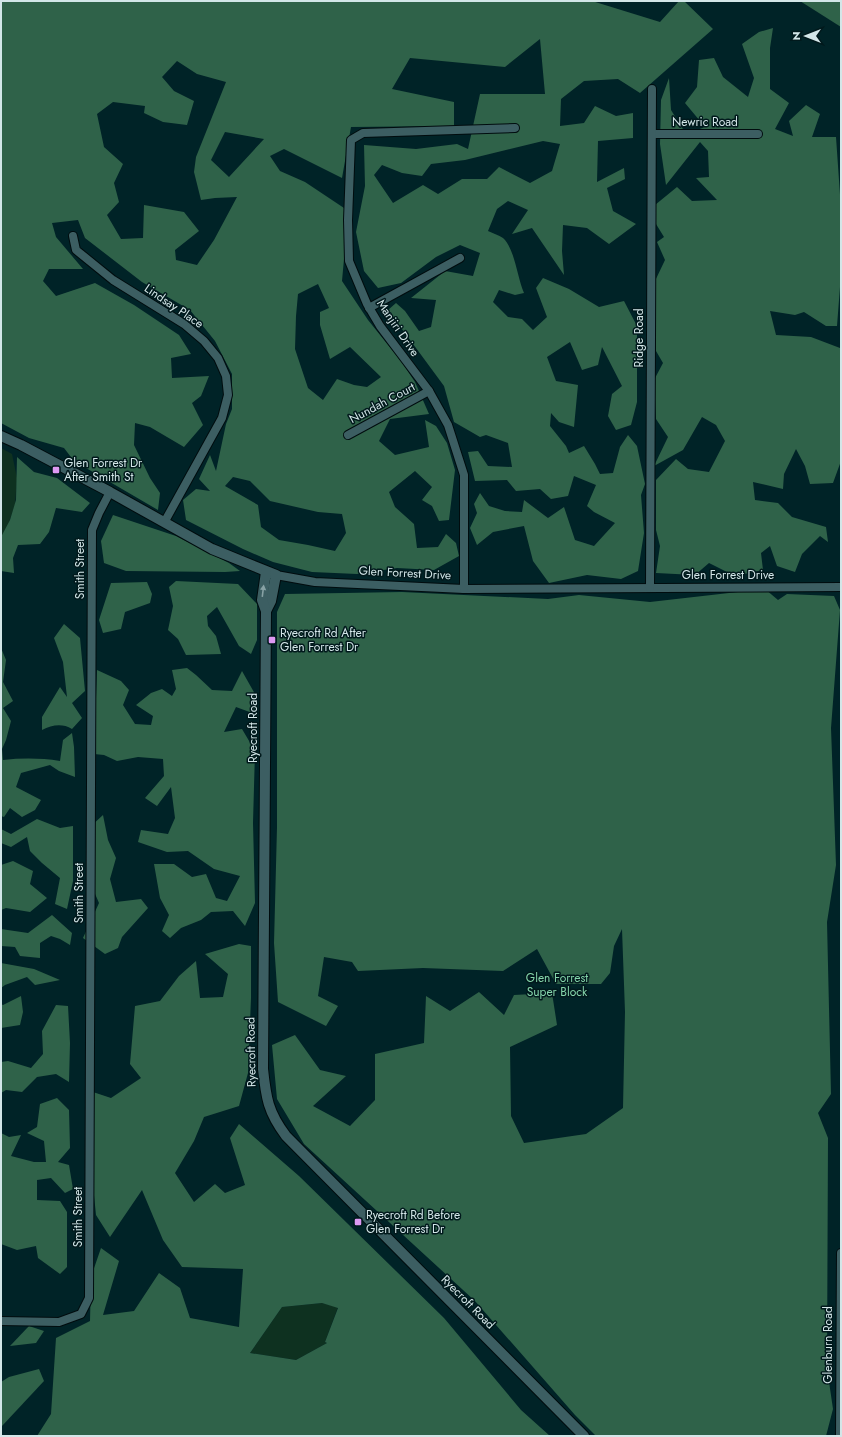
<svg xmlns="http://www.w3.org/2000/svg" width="842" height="1437" font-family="Jost,sans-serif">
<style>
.green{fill:#0e3120}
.forest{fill:#2f6249;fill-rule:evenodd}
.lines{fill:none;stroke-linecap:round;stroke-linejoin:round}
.minor-casing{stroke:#000c0e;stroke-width:10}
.tertiary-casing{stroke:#000c0e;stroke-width:12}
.minor{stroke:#3c5e62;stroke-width:8}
.tertiary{stroke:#3c5e62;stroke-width:10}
.oneway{fill:#88a2a5}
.poi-dot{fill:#dd99f3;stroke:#01191c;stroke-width:1.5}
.labels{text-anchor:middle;stroke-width:3;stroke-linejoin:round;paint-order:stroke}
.street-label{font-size:12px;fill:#d3e6e8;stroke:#01191c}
.poi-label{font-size:12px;fill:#d3e6e8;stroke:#01191c;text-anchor:start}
.park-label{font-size:12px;fill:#85d5ab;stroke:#01191c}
</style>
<rect width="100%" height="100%" fill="#002327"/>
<!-- green -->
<g class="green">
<path d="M1,448L12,454L17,478L15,505L5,534L1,537Z"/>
<path d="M322,1303L338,1307L325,1342L327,1343L296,1360L250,1353L282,1307Z"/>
</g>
<!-- forest -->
<g class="forest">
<path d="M1,1H592L660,22L679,1H684L713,29L640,93L618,79L584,81L561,99L560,126L584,123L595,106L616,116L633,113V138L598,141L597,182L624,168L625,179L607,188L613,211L636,224L609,244L587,228L563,225L562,251L564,275L532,228L512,234L528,210L508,201L497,209L488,231C492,233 499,235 503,238C515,249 517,277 524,293L515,295L499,290L493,302L508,317L522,319L533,330L547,317L536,288L543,278L569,289L599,307L624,301L637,326V402L631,425L616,430L608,416L612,394L622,386L602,347L598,365L582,370L570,342L547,357L556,381L578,385L574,427L559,422L551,413L550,426L566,446L569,453L584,446L595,464L600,474L613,473L620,447L628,435L637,446L645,484L641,495L644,533L638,571L621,579L587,575L549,583L533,561L524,526L493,532L477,545L470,528L477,513L474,504L480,493L489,506L505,511L522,512L524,500L548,518L564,507L575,540L594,546L615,523L594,512L587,506L596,485L574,476L568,496L551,499L540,489L516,491L507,480L475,481L468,452L478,451L488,466L512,467L508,443L486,435L480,437L454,422L444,386L388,310L396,303L405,311L419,331L431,327L436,300L411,298L445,271L473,276L480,253L460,245L436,257L401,283L378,288L364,271L356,232L365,186L364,145L416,149L457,144L468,149L480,94H545L540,39L505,67L410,58L392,89L454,102V126L351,127L342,178L284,149L270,156L280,171L305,182L344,208L345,248L342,281L368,320L401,361L415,382L429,414L390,419L379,441L395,455L429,447L425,420L436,426L447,443L455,470L449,520L439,521L432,506L422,500L432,487L415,471L389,492L395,507L414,524L417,548L438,547L446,534L456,543L459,556L434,570L397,568L357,574L312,572L273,562L243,549L186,520L183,500L196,489L210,491L199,479L210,455L216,471L226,424L232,409V374L215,341L190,310L142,282L85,238L78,220L52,223L56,237L83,269H49L43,281L56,296L95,283L134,305L179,335L191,354L171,358L172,378L209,376L201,396L192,403L203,425L184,447L150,427L135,423L134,445L150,478L160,493L158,510L74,461L64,448L29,438L1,423ZM177,61L197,74L226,82L196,157L194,172L201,200L215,198L237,197L214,240L197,265L176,260L175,250L199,231L184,212L144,205L143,238L121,239L107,215L119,202L114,183L123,164L104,147L97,114L113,102L145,106L144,113L163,122L187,125L194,101L174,91L162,77ZM225,132L264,139L229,177L211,160ZM543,141L560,144L552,171L530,183L499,167L487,179H462L438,194L423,185L393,203L374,175L382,165L402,173L422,176L431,164L465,160ZM318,284L329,308L320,312V325L330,359L350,347L381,377L367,387L354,385L337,379L323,400L308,388L295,349L296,316L298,294ZM233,477L250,481L270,501L318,512L342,514L346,533L335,551L308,545L279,540L261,527L258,505L225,486Z"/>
<path d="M800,1H841V27Z"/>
<path d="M773,28L770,48V89L789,103L775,129L793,136L789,121L806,105L820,114L812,137H836L841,209V274L837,326H826L804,312L795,315L770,311L776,335L811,337L840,348L841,461L833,483L810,484L805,466L796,449L784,474L783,489L753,482L755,500L778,503L792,517L826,527L828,542L820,536L802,554L795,572L777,566L770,546L761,553L763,570L735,576L709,563L695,575L656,573L660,546L656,530V480L676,459L688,469L709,472L725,441L716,425L702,417L683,450L654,466L668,437L656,419L654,380L663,363L656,351L655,281L665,260L657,242L664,237L656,224L655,205L677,187L692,201L717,200L696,178L709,177L708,151L700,142L666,185L660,144L661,100L669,78L671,110L686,134L705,127L685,103L697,87L699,60L714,58L723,77L748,97L754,78L742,44L759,32Z"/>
<path d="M17,457L34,472L57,478L90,503L82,512L56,508L49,532L40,544L18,545L13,558L14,573L1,571V537L10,520L16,500Z"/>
<path d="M113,515L176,536L229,563L240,571L225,572L126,571L104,563L101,541Z"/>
<path d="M176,581L238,584L257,604V640L251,654L239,646L217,607L207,616L208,626L216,636L221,654L186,655L178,639L168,630L173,606L169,587Z"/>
<path d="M147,582L152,594L150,603L125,612L121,629L103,633L99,620L111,583Z"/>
<path d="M765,589L778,600L787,594L834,596L840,610L831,728L836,865L827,922L831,1094L818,1113L828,1138L827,1368L833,1409L826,1436H596L575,1415L475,1301L304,1144L277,1099L272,1045L295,1035L320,1070L346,1076L313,1106L350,1126L375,1100V1054L424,1043L426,996L450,1011L479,992L504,1015L514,995L552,993L557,1025L510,1047L511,1116L524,1143L586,1134L623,1108L625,1012L622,929L614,946L610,973L601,984H556L537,949L503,971L423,968L358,971L352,962L324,957L318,996L338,1006L326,1026L278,1002L274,943L277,827V612L285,594L402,592L548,599L579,595L650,602Z"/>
<path d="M64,624L80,638L85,691L72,703L82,718L72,729C62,723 52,725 42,730V717L60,687L67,697L63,662L54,638Z"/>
<path d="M1,648L6,660L3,682L13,701L3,708L11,721L6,740L2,749L3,760C22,758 41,758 60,761L63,740L72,733L74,747L75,777L59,771L50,765L21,773L16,787L41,800L35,810L22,817L10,808L4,817L1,816Z"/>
<path d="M187,668L196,675L212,690L232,691L242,671L255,694V714L236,707L224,732L242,729L255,751L253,823L255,903L245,926L233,911L211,912L201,920L181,928L170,938L162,931L169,915L160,898L154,864H174L192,877L206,874L216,898L227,901L240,876L214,869L188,851L167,852L138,842L141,830L168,834L175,818L171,787L157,806L145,798L164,776L163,759L138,757L117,761L104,755L94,754L97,670L121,681L129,690L123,705L135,724L151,725L153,716L136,705L151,693L162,689L172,696L176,689L172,670Z"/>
<path d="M103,815L108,840L116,858L110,879L116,902L141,899L148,908L122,937L118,948L105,954L83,938L99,903L86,873L90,827Z"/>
<path d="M37,819L60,828L73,826V881L67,909L55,904L60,878L42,863L30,851L27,837L11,847L1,843V829L11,834Z"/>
<path d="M13,861L33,871L30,884L47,898L30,912L6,908L1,910V865Z"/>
<path d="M52,915L72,933L70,945L60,939L51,936L40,943V958L20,956L15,947L1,946V929L28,933Z"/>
<path d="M239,944L251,946V998L248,1073L239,1106L204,1117L194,1141L175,1173L194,1202L215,1184L225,1193L245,1185L230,1138L239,1124L299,1176L444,1318L521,1410L550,1436H37L51,1414L56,1338L90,1321L91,1277L101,1248L119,1261L103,1315L134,1311L159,1273L180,1288L190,1318L239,1327L243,1269L182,1267L163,1240L142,1190L110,1237L96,1215L86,1117L93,1092L111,1098L141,1078L130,1064L135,1006L160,1001L179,976L196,961L200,998L223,997L228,974L205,954ZM322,1303L338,1308L325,1342L327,1343L296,1360L250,1353L282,1307Z"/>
<path d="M1,963L34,969L60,980L35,985L27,977L5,985L1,988Z"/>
<path d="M21,996L23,1012L20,1025L1,1028V1004L3,1005Z"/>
<path d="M56,1005L68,1006L70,1043L69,1082L56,1074L37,1077L22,1092L6,1090L1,1093V1062L8,1061L31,1068L43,1054L42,1031Z"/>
<path d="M57,1098L69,1110L70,1148L58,1162L69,1165L73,1189L65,1193L51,1178L37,1180V1200L60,1201L67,1212V1267L60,1274L38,1258L36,1246L17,1250L1,1244V1133L9,1137L21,1135L11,1156L34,1162H46L44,1141L27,1133L37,1127L40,1104Z"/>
<path d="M29,1326L44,1331L36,1343L10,1346Z"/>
<path d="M39,1369L44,1381L2,1426H1V1382L9,1377Z"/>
</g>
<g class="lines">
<!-- minor casing -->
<g class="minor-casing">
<g id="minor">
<path d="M652,134H758"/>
<path d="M73,236L76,250L113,280L184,324L204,341L218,358L226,376L228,395L222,418L165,521"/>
<path d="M369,308L460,258"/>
<path d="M348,435L429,391"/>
<path d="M276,575L315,582L464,589L841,587"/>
<path d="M650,588L652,89"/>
<path d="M464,589V475L448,425L429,391L380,326L367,304L349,261L348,220L351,140L363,133L515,128"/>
<path d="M1,1321L59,1322L81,1314L89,1298L92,530L99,513L110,492"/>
<path d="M840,1436L841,1253"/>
</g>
</g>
<!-- tertiary casing -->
<g class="tertiary-casing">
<g id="tertiary">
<path d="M1,436L21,445L110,492L212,549L276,575L271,601L266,611"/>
<path d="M266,572L262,600L266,611L263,1069C266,1098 268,1112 286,1136L584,1436"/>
</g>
</g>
<!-- minor -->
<use href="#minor" class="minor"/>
<!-- tertiary -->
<use href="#tertiary" class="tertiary"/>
</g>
<!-- one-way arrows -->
<defs><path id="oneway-solid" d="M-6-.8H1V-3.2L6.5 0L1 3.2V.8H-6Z"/></defs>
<use class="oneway" href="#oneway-solid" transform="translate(263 591) rotate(-83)"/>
<!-- markers -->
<g class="poi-dot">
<rect x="52" y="466" width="8" height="8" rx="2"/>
<rect x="268" y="636" width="8" height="8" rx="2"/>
<rect x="354" y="1218" width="8" height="8" rx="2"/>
</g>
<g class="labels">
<!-- street labels -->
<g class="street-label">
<text x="705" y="126">Newric Road</text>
<text transform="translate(174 306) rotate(34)" y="4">Lindsay Place</text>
<text transform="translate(398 328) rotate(56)" y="4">Manjiri Drive</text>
<text transform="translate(639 338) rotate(-90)" y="4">Ridge Road</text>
<text transform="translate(382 403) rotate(-28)" y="4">Nundah Court</text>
<text transform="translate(80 569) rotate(-90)" y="4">Smith Street</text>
<text transform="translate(405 573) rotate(3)" y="4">Glen Forrest Drive</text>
<text x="728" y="579">Glen Forrest Drive</text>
<text transform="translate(253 728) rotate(-90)" y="4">Ryecroft Road</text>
<text transform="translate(79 893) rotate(-90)" y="4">Smith Street</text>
<text transform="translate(251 1052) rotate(-91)" y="4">Ryecroft Road</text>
<text transform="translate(78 1217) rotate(-90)" y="4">Smith Street</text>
<text transform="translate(468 1302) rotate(45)" y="4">Ryecroft Road</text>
<text transform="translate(828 1345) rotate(-90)" y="4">Glenburn Road</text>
</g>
<!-- poi labels -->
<g class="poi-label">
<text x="64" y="467">Glen Forrest Dr<tspan x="64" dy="14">After Smith St</tspan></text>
<text x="280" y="637">Ryecroft Rd After<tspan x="280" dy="14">Glen Forrest Dr</tspan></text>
<text x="366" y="1219">Ryecroft Rd Before<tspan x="366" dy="14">Glen Forrest Dr</tspan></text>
</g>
<!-- park labels -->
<g class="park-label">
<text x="557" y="982">Glen Forrest<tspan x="557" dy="14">Super Block</tspan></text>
</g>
</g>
<!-- border -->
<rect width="842" height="1437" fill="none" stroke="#d3e6e8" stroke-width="4"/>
<!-- north arrow -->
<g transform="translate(806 36) rotate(270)" stroke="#01191c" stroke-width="3" paint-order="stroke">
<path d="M0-3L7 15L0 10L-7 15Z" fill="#d3e6e8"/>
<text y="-6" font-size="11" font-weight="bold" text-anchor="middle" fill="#d3e6e8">N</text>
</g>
</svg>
